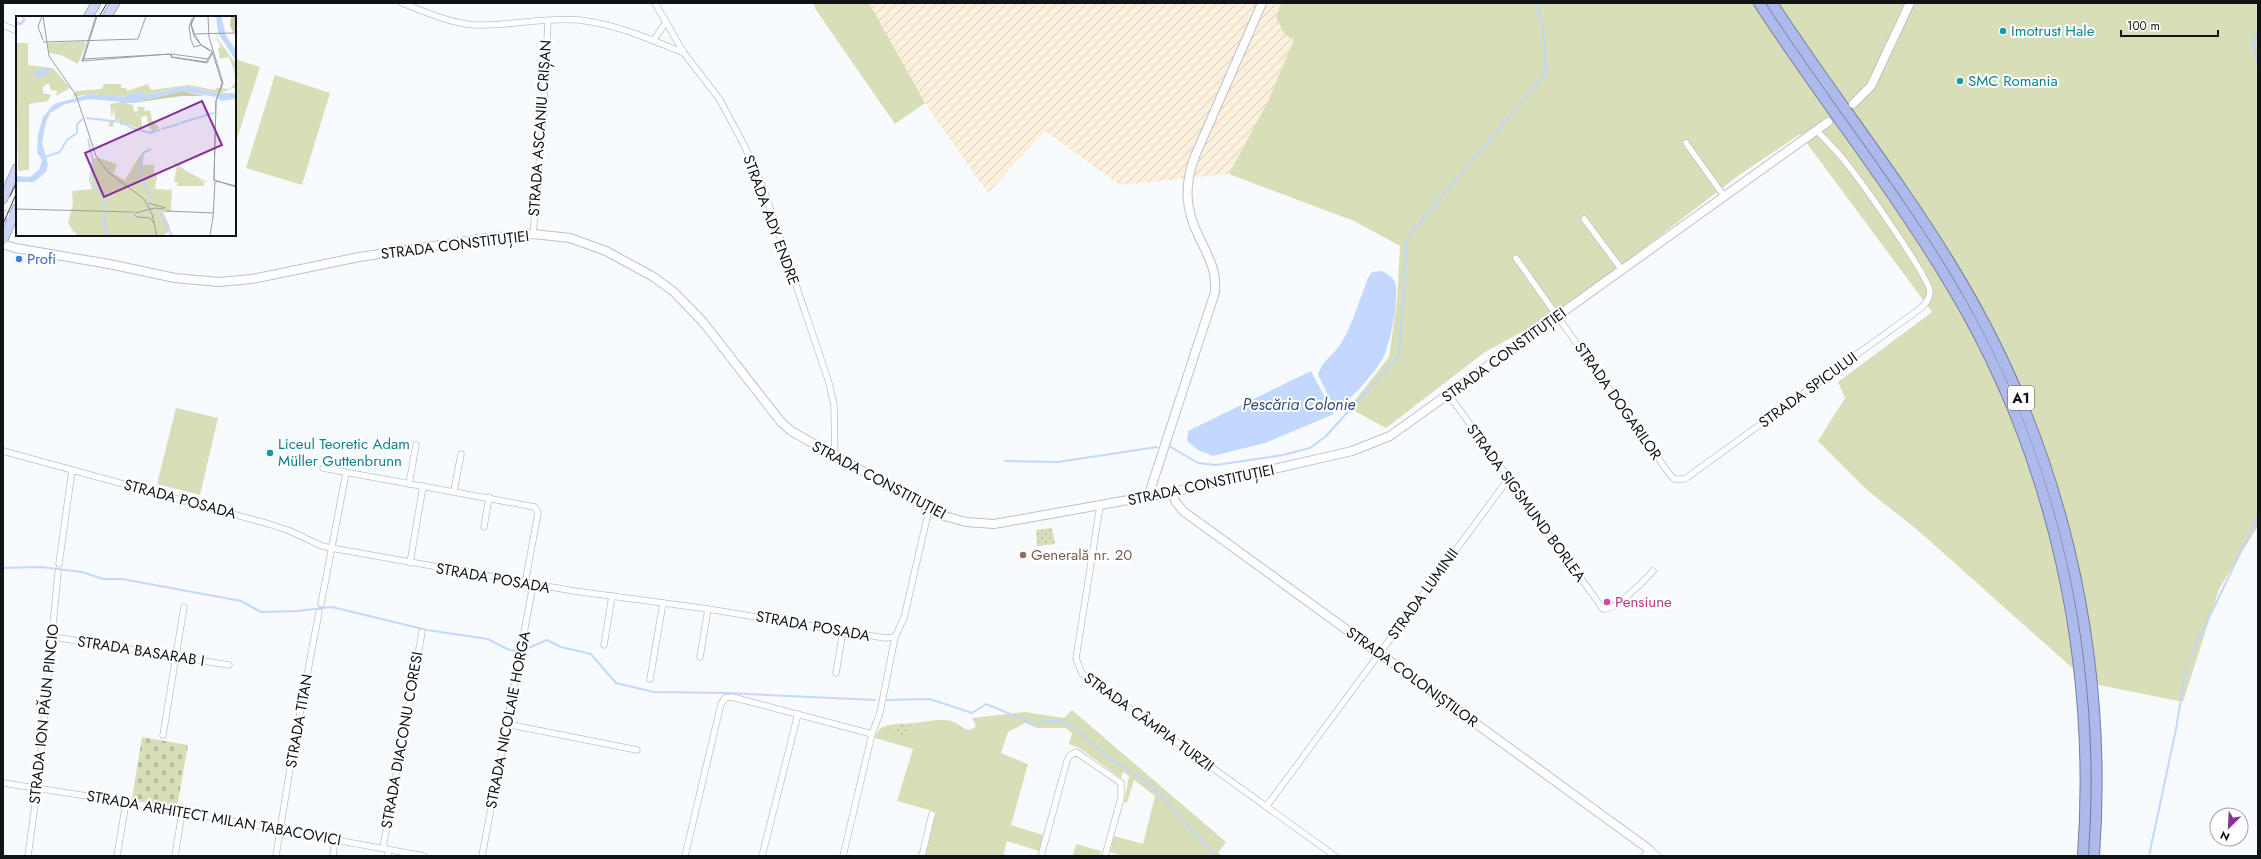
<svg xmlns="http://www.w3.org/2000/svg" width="2261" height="859" font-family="Jost,sans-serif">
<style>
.industrial{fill:url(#industrial-furrows)}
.grass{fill:#d8deb7}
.cemetery{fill:url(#cemetery-stones)}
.park{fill:url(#park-dots)}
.water{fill:#c3d8fd}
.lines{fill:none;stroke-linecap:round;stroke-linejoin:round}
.stream{stroke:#c3d8fd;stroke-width:2}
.street-casing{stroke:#bbc2cb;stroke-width:7}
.secondary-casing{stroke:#bbc2cb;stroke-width:10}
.primary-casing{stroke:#7780a1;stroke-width:10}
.highway-casing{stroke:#7780a1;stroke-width:12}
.street{stroke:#fff;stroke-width:5.5}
.secondary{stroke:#fff;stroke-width:8}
.primary{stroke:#ced6f3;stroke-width:9}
.highway{stroke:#aebaeb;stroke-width:10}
.tram{stroke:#383b3e;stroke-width:1}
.culture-dot{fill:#0f9aa8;stroke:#fff;stroke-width:1.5}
.shop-dot{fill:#3f7fe0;stroke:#fff;stroke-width:1.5}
.education-dot{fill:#8d6e63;stroke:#fff;stroke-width:1.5}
.hotel-dot{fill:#d1479c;stroke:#fff;stroke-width:1.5}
.labels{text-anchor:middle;stroke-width:4;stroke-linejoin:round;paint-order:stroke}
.shield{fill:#fff;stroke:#585a5d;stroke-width:1}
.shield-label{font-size:14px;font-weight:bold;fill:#111417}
.culture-label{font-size:15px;fill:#0d838f;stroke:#fff;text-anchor:start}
.street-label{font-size:15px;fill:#111417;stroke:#fff}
.shop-label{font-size:15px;fill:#366cbe;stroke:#fff;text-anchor:start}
.education-label{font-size:15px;fill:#785e54;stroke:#fff;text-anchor:start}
.hotel-label{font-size:15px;fill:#b23c85;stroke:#fff;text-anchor:start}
.water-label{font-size:16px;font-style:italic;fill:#344e7e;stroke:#fff}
.inset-river{fill:none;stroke:#c3d8fd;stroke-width:2}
.inset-road{fill:none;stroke:#9c9fa2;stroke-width:1}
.view{fill:#892f9a;fill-opacity:0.15;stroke:#892f9a;stroke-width:2}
.inset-edge{fill:none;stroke:#111417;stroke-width:2}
</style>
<defs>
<pattern id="industrial-furrows" width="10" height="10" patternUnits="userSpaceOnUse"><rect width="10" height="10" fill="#fcefdb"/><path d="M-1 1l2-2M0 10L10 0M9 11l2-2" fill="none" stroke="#d7ccbb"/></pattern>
<pattern id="cemetery-stones" width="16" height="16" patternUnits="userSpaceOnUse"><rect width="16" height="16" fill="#d8deb7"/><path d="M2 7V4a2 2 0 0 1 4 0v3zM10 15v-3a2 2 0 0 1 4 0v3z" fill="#b8be9d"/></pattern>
<pattern id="park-dots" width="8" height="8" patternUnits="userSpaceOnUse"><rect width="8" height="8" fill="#d8deb7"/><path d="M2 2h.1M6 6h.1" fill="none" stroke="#b8be9d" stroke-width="1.8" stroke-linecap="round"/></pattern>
</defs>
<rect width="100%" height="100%" fill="#f8fbfe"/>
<!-- industrial -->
<path class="industrial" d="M869,3H1281L1276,17L1294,39L1268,101L1229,174L1120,185L1045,131L988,193L925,103Z"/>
<!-- grass -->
<g class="grass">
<path d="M813,3H869L925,103L895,124L816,10Z"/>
<path d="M1281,3H2258V526L2219,589L2183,702L2089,683L1921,533L1867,490L1818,441L1845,398L1838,382L1932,312L1800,134L1738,176L1602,280L1543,320L1485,352L1386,428L1349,408L1389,357L1397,301L1400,246L1354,221L1229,174L1268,101L1294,39L1285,35L1276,17Z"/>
<path d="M235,59L260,67L235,145Z"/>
<path d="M275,75L330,93L302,185L246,168Z"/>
<path d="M176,408L218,418L200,495L157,484Z"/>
<path d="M1072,710L1226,842L1218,853L1222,856H1124L1110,852L1114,836L1143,844L1155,796L1134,780L1127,803L1124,802L1129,776L1123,772L1121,778L1079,748L1069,744L1072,733L1066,728H1037L1025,723L1008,732L1001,753L1028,764L1011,825L1043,835L1039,851L1007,841L1003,856H925L936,812L897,801L913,749L875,738C879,726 884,726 896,724L893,737H909L913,723C924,722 940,718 951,721C961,723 966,736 976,726L972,718L1025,712L1064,718Z"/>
<path d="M1076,844L1101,851L1100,856H1073Z"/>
</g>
<!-- cemetery -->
<path class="cemetery" d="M142,737L188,745L177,807L132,799Z"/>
<!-- park -->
<g class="park">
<path d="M1052,528L1055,544L1037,546L1036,530Z"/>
<path d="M913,723L909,737H893L896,724Z"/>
</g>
<!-- water -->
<g class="water">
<path d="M1381,271C1386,273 1392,276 1395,282C1400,297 1390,345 1383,358C1376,371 1351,400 1340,406L1332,403L1318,375C1321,362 1333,355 1340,345C1352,327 1360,298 1368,278L1372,272Z"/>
<path d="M1311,371L1334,414L1265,443L1213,456L1198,450L1187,441L1188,431Z"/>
</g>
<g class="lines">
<!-- stream -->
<g class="stream">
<path d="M2258,32L2253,41L2258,67"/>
<path d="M1169,446L1198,463L1216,465L1283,455L1310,448L1325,437L1399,356L1407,238L1546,73L1543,26L1536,3"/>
<path d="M1005,461L1058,462L1157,447"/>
<path d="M3,568L41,567L82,572L103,579H122L241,601L261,612L297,611L332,607L427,630L488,639L507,649L515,651"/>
<path d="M526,649L547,640L561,647L591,654L616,683L654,692L727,693L875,700"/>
<path d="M2190,657L2258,516"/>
<path d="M886,700L930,699L972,713L986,704L1032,723L1062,720L1082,734L1109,758L1151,785L1215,856"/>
<path d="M2149,856L2176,729L2187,664"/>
</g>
<!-- street casing -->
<g class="street-casing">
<g id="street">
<path d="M402,3C425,12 450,23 475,25C509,26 545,17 579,20C615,24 650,39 684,53"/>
<path d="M655,3L684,53L720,100L744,145L763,187L829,383L834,405L835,457"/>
<path d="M3,25L17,31"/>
<path d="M653,41L666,22"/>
<path d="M1686,143L1724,196"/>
<path d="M3,213L13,218"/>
<path d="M1584,219L1622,270"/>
<path d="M533,234L543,120L548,21"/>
<path d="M1516,258L1668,472L1674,479H1685L1921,308C1925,304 1930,299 1930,292C1930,278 1860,180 1847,164C1838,152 1827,141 1816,130"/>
<path d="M1449,395L1603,609C1615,611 1645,580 1653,571"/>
<path d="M3,451L269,524L290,531L322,546L331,548L574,591L708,609L885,638L895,637"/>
<path d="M323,468L535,507L538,513L525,583"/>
<path d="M409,484L416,445"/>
<path d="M454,491L461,454"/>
<path d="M1100,506L1076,658L1082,674L1335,856"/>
<path d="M484,527L489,497"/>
<path d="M410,563L423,486"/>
<path d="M59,564L72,470"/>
<path d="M321,604L346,473"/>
<path d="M53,637L229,665"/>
<path d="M895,637L904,618L929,509"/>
<path d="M604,645L612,596"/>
<path d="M700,657L708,609"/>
<path d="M836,673L843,631"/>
<path d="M650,679L663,603"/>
<path d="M506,724L637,750"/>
<path d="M163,735L184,607"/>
<path d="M3,783L126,802L424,856"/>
<path d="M1266,807L1509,478"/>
<path d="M383,848L422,632"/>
<path d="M1650,850L1658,856"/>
<path d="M28,856L38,783L58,572"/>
<path d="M117,856L126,802"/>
<path d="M175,856L182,812"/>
<path d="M276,856L293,750L319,612"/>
<path d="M333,856L335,840"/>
<path d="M388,856L389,850"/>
<path d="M482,856L533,585"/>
<path d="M685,856L721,704L725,698L732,697L872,734"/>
<path d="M762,856L798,714"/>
<path d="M843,856L872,734L880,713L895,637"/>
<path d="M922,856L932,814"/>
<path d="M1041,856L1067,761L1069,756L1076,752L1121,783V798L1105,856"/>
</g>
</g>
<!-- secondary casing -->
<g class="secondary-casing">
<g id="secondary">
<path d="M1853,104L1871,86L1910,3"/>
<path d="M3,244L15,248L109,264L175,278L219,282L252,279L359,257L487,238L533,234L570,238L606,251L652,276L674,292L703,322L781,422L791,431L941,515L966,522L994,524L1173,492L1352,451L1390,436L1828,122"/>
<path d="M1173,492L1175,501L1183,511L1650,850L1646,856"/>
<path d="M1148,497L1215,292C1217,270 1208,256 1199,237C1185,209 1184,185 1195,156L1262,3"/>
</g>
</g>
<!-- primary casing -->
<g class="primary-casing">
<g id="primary">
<path d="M88,17L96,3"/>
<path d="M107,17L115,3"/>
<path d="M3,199L17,168"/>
<path d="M3,240L17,208"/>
</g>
</g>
<!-- highway casing -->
<g class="highway-casing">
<g id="highway">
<path d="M1759,3C1821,99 1894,189 1952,287C2054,458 2097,658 2083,856"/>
<path d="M1772,3C1829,91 1895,173 1950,263C2060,441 2109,648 2094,856"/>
</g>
</g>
<!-- street -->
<use href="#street" class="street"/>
<!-- secondary -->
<use href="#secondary" class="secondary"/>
<!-- primary -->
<use href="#primary" class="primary"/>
<!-- highway -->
<use href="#highway" class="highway"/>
<!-- tram -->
<g class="tram">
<path d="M99,17L107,3"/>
<path d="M10,196L17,182"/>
<path d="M3,224L17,192"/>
</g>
</g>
<!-- markers -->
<g class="culture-dot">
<circle cx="2003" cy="31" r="4"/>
<circle cx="1960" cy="81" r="4"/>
<circle cx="270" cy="453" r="4"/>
</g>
<circle class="shop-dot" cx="19" cy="259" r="4"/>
<circle class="education-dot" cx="1023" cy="555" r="4"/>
<circle class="hotel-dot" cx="1607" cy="602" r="4"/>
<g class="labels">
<!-- shield labels -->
<rect class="shield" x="2008" y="386" width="26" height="24" rx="3"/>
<g class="shield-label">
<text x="2021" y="403">A1</text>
</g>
<!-- culture labels -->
<g class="culture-label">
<text x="2011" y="36">Imotrust Hale</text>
<text x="1968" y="86">SMC Romania</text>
<text x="278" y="449">Liceul Teoretic Adam<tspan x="278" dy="17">Müller Guttenbrunn</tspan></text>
</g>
<!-- street labels -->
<g class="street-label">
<text transform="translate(540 128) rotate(-86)" y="5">STRADA ASCANIU CRIȘAN</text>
<text transform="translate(771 220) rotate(70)" y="5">STRADA ADY ENDRE</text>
<text transform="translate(455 245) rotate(-7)" y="5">STRADA CONSTITUȚIEI</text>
<text transform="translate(1504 355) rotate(-36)" y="5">STRADA CONSTITUȚIEI</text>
<text transform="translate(1808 390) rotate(-36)" y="5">STRADA SPICULUI</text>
<text transform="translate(1618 401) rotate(55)" y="5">STRADA DOGARILOR</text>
<text transform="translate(879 480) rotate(28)" y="5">STRADA CONSTITUȚIEI</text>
<text transform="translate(1201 485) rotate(-12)" y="5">STRADA CONSTITUȚIEI</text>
<text transform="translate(180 499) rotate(15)" y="5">STRADA POSADA</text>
<text transform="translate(1526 503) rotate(54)" y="5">STRADA SIGSMUND BORLEA</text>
<text transform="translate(493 578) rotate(10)" y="5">STRADA POSADA</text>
<text transform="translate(1423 594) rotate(-54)" y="5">STRADA LUMINII</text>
<text transform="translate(813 626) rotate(10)" y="5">STRADA POSADA</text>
<text transform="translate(141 651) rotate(9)" y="5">STRADA BASARAB I</text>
<text transform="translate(1412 677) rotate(36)" y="5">STRADA COLONIȘTILOR</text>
<text transform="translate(44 714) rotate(-84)" y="5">STRADA ION PĂUN PINCIO</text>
<text transform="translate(508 720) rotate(-79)" y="5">STRADA NICOLAIE HORGA</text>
<text transform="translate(299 721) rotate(-80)" y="5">STRADA TITAN</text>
<text transform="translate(1149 722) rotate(36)" y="5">STRADA CÂMPIA TURZII</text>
<text transform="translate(402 740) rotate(-80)" y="5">STRADA DIACONU CORESI</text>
<text transform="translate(214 818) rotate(10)" y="5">STRADA ARHITECT MILAN TABACOVICI</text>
</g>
<!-- shop labels -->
<g class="shop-label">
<text x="27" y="264">Profi</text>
</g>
<!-- education labels -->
<g class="education-label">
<text x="1031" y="560">Generală nr. 20</text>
</g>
<!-- hotel labels -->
<g class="hotel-label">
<text x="1615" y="607">Pensiune</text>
</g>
<!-- water labels -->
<g class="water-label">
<text x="1299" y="410">Pescăria Colonie</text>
</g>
</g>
<!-- overview -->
<g transform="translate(16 16)">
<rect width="220" height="220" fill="#f8fbfe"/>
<path d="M200,17L203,25L220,48V71L205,77H220L203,78L172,70L129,79L128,76L113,78L109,81L74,78L56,81L60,75L86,73L88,68H105V72H110L111,75L132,68L135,74L173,69L199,74L200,72L214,73L220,65L217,51L213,41L204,43L202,32L205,31L201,24ZM106,86L117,89L118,96L122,95L121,91H129L128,95L134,94L136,104L143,112L134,117L106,106L109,109H104V101L103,109V106L98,105L97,111L92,110L94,104H99L98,92L96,103L94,88ZM131,100L132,110L136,114L133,116L127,115L125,101ZM124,139H126L127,149H138V157L141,160L139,173L155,174L156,170L155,196H147L154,211L152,216L147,220H63L57,215L52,207L57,188L56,175L76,173V143L82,142L101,148L98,158L109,164ZM156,144L170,155L193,167L170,160Z" fill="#d8deb7" fill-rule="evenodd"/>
<path d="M215,0H220V21L214,10ZM166,75L189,80H166L124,86L115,87L102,86L125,85Z" fill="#c7cea3"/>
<path d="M68,25L70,28L62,48L45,39L33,37L31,27ZM161,150L170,160L188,166V170H161L162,166H158Z" fill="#d8deb7"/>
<path d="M0,27H12V49L37,52L54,72L40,80L41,75L35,74L33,67L27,71V77L35,79L32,85L13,88V154L2,155Z" fill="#d8deb7"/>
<path d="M200,0H205L210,20L220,34V45L202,17ZM37,52L29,58L31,60L26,59L18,63L20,54ZM172,70L203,78L220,77V83L205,85L200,81L166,75L116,87L74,83L49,88L34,97L30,106L26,127L32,148L30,156L18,166H0V160L14,161L23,154L26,144L21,136L22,119L27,101L38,88L74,78L109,81L113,78L128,76L129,79Z" fill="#c3d8fd"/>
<path class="inset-river" d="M7,0L8,3V5L5,8H3V6L2,8H4L9,3M70,102L106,106L116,112L134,117L144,114M164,107L198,97M145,113L163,108M72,123L77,145M135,133L127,137L124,161L131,172L135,186M29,141L44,136L51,124L61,117V108L67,103M77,146L74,164L76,170L88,179V193M88,196L90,215L95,220M144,196L156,220"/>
<path class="inset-road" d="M26,0L22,11L27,24M27,0L33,40L60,79L80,140L92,156L128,183L136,198L141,220M80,0L66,45L153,38L156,41L190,46L196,36M178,0L175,8L178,17L185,29L196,35L206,67L200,85L198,164L220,171M179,0L175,9L178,20L185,29L194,35M192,0L193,21L207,67L200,85L198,165M176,3L173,11L175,24L178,31L185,29M178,18L218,17M27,26L122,23L130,0M156,38L155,41L191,47L197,36M66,43L156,38L192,43M67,45L81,0M200,165L220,170M132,187L150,192M0,193L118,196M150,195L198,197M119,197L139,192L148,193M118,198L121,201L134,202L138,207M197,202L199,166H201M194,220L197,201"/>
<path class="view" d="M186,85L206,129L88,181L69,137Z"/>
<rect width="220" height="220" class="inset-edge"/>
</g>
<!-- border -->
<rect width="2261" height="859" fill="none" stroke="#111417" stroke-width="8"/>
<!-- north arrow -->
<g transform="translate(2229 827) rotate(204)"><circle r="19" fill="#ffffff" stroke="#a0a1a2"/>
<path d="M0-3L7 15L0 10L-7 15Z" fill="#892f9a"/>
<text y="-6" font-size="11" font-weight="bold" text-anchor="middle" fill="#111417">N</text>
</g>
<!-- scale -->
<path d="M2121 30v6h97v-6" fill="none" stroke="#111417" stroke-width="2"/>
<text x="2127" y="30" font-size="12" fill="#111417" stroke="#ffffff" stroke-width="3" paint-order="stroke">100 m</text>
</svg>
